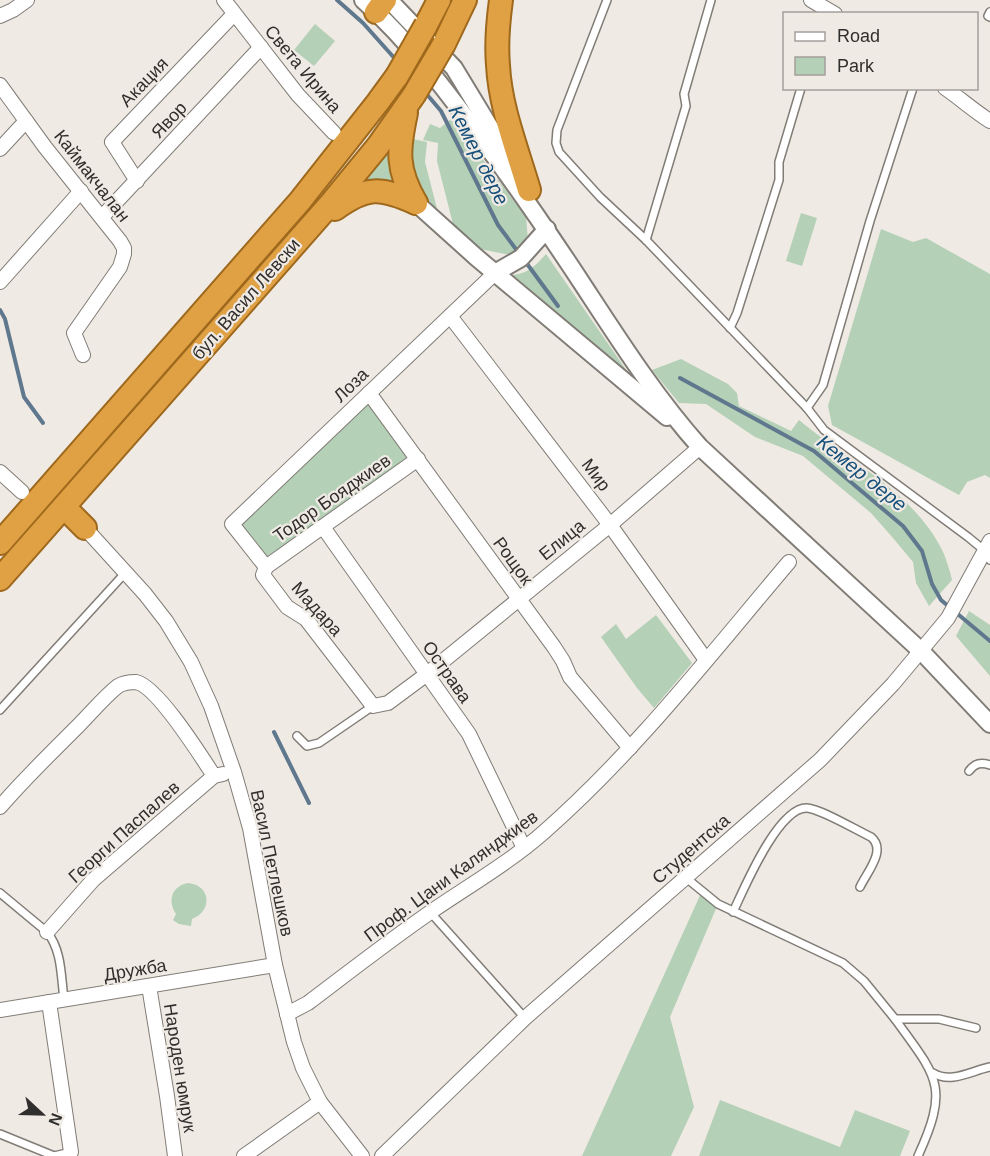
<svg xmlns="http://www.w3.org/2000/svg" width="990" height="1156" font-family="Arial,sans-serif">
<style>
.green{fill:#b4d0b7}
.lines{fill:none;stroke-linecap:round;stroke-linejoin:round}
.stream{stroke:#5f788d;stroke-width:4}
.service-casing{stroke:#817c76;stroke-width:10}
.minor-casing{stroke:#817c76;stroke-width:16}
.tertiary-casing{stroke:#817c76;stroke-width:20}
.trunk-casing{stroke:#9e691d;stroke-width:26}
.service{stroke:#fff;stroke-width:7}
.minor{stroke:#fff;stroke-width:14}
.tertiary{stroke:#fff;stroke-width:16}
.trunk{stroke:#e0a044;stroke-width:22}
.trunk-bridge-casing{stroke:#9e691d;stroke-width:26;stroke-linecap:butt}
.trunk-bridge{stroke:#e0a044;stroke-width:22}
.labels{text-anchor:middle;stroke-width:4.5;stroke-linejoin:round;paint-order:stroke}
.street-label{font-size:18px;fill:#312f2d;stroke:#f0eae4}
.water-label{font-size:20px;font-style:italic;fill:#154f7a;stroke:#f0eae4}
</style>
<rect width="100%" height="100%" fill="#f0eae4"/>
<!-- green -->
<g class="green">
<path d="M315,24L335,41L314,66L294,50Z"/>
<path d="M452,118L526,217L528,241L520,250L510,255L480,249L453,224L437,161L438,143L423,140L430,124L440,128Z"/>
<path d="M413,139L427,142L425,162L440,220L421,201L409,157Z"/>
<path d="M394,142L406,194L361,185Z"/>
<path d="M801,213L817,218L802,266L786,261Z"/>
<path d="M881,229L913,242L926,238L990,274V478L985,475L967,482L959,495L832,425L828,406Z"/>
<path d="M546,254L629,374L513,275C529,273 536,265 546,254Z"/>
<path d="M681,359L728,384L737,393L739,406L791,431L799,420C848,461 916,493 944,554C947,562 950,571 952,580L929,606L916,583L913,562L893,538L871,513L803,456L755,437L706,404L679,403L652,370Z"/>
<path d="M369,393L418,459L266,567L232,524Z"/>
<path d="M969,611L990,625V676L956,636Z"/>
<path d="M656,615L692,663L654,708L637,688L601,637L616,624L626,639Z"/>
<path d="M188,883C211,885 213,911 192,919L191,926L179,924L173,920L176,914C167,900 172,886 188,883Z"/>
<path d="M702,891L718,904L670,1017L694,1107L671,1156H582Z"/>
<path d="M720,1100L840,1147L855,1110L910,1131L900,1156H699Z"/>
</g>
<g class="lines">
<!-- stream -->
<g class="stream">
<path d="M337,0L363,23L397,61"/>
<path d="M424,91L441,111L498,225L518,252"/>
<path d="M525,261L558,306"/>
<path d="M0,310L5,319L24,397L43,423"/>
<path d="M680,378L814,451L903,526L922,551L932,584L941,600L990,641"/>
<path d="M274,732L309,803"/>
</g>
<!-- service casing -->
<g class="service-casing">
<g id="service">
<path d="M607,0L557,130L556,143L559,152L600,197L646,240L807,408L824,430L968,537L985,551L990,560"/>
<path d="M990,12L988,16L990,17"/>
<path d="M646,240L686,106L684,94L711,0"/>
<path d="M730,328L737,313L779,180V162L801,88"/>
<path d="M807,408L823,385L870,221L913,88"/>
<path d="M0,710L126,572"/>
<path d="M297,736L307,746L319,743L373,706"/>
<path d="M969,771C975,763 981,762 990,765"/>
<path d="M685,877L718,904L843,963L864,981L895,1019H939L976,1028"/>
<path d="M0,893L47,932C62,950 61,977 64,999"/>
<path d="M430,912L525,1018"/>
<path d="M733,912C744,889 778,807 807,808C821,809 856,830 871,837C887,850 867,872 860,887"/>
<path d="M895,1019C937,1077 950,1086 918,1156"/>
<path d="M933,1073C951,1084 971,1071 990,1067"/>
<path d="M0,1134L54,1156L71,1152"/>
</g>
</g>
<!-- minor casing -->
<g class="minor-casing">
<g id="minor">
<path d="M224,0L298,95L334,133"/>
<path d="M811,0L835,14"/>
<path d="M0,16L13,10L27,0"/>
<path d="M0,85L45,147L120,241L124,248V254L120,267L74,333L83,355"/>
<path d="M945,88C961,99 974,111 990,121"/>
<path d="M0,149L26,121"/>
<path d="M137,181L112,142L234,14"/>
<path d="M102,217L261,47"/>
<path d="M495,273L232,524L266,567L263,575L287,607L306,619L373,706L388,703L427,674L610,525L700,447"/>
<path d="M0,282L81,191"/>
<path d="M450,316L610,525L706,660"/>
<path d="M369,393L554,647L563,661L570,677L630,748"/>
<path d="M0,472L22,492"/>
<path d="M323,527L469,734L524,848"/>
<path d="M85,528L145,594L166,621L191,662L211,706L234,772L250,828L275,965L294,1042L303,1068L320,1102L362,1156"/>
<path d="M266,567L418,459"/>
<path d="M0,807C25,778 52,752 79,725C92,712 104,697 118,686C123,683 130,682 136,682C157,686 201,756 214,776"/>
<path d="M47,932L93,880L214,776L223,774"/>
<path d="M149,986L167,1096L175,1156"/>
<path d="M49,1002L71,1152"/>
<path d="M0,1010L275,965"/>
<path d="M287,1014L308,1003C349,972 390,940 432,911C470,885 510,862 544,832C636,751 710,655 789,562"/>
<path d="M244,1156L320,1102"/>
<path d="M382,1156L525,1018L820,760L893,684L948,618L990,541"/>
</g>
</g>
<!-- tertiary casing -->
<g class="tertiary-casing">
<g id="tertiary">
<path d="M363,0C410,42 447,92 484,142C519,190 553,239 585,288C621,343 657,399 700,447L921,651L990,724"/>
<path d="M389,0L454,68L516,170"/>
<path d="M416,203L476,257L667,417"/>
<path d="M495,273L521,258L547,229"/>
</g>
</g>
<!-- trunk casing -->
<g class="trunk-casing">
<g id="trunk">
<path d="M501,0C498,22 496,43 498,65C500,107 517,149 529,190"/>
<path d="M376,12L385,0"/>
<path d="M426,25L439,0"/>
<path d="M444,44L465,0"/>
<path d="M406,113C398,150 396,169 416,203"/>
<path d="M335,209C367,186 380,187 416,203"/>
<path d="M64,507L85,528"/>
<path d="M0,543L300,201L378,102L397,76"/>
<path d="M0,579L332,202L378,146L414,95"/>
</g>
</g>
<!-- service -->
<use href="#service" class="service"/>
<!-- minor -->
<use href="#minor" class="minor"/>
<!-- tertiary -->
<use href="#tertiary" class="tertiary"/>
<!-- trunk -->
<use href="#trunk" class="trunk"/>
<!-- trunk-bridge casing -->
<g class="trunk-bridge-casing">
<g id="trunk-bridge">
<path d="M397,76L426,25"/>
<path d="M414,95L444,44"/>
</g>
</g>
<!-- trunk-bridge -->
<use href="#trunk-bridge" class="trunk-bridge"/>
</g>
<g class="labels">
<!-- street labels -->
<g class="street-label">
<text transform="translate(303 69) rotate(50)" y="6">Света Ирина</text>
<text transform="translate(144 82) rotate(-46)" y="6">Акация</text>
<text transform="translate(169 120) rotate(-47)" y="6">Явор</text>
<text transform="translate(92 176) rotate(52)" y="6">Каймакчалан</text>
<text transform="translate(246 299) rotate(-49)" y="6">бул. Васил Левски</text>
<text transform="translate(351 385) rotate(-44)" y="6">Лоза</text>
<text transform="translate(596 475) rotate(53)" y="6">Мир</text>
<text transform="translate(332 498) rotate(-35)" y="6">Тодор Бояджиев</text>
<text transform="translate(562 540) rotate(-39)" y="6">Елица</text>
<text transform="translate(513 561) rotate(54)" y="6">Рощок</text>
<text transform="translate(317 609) rotate(48)" y="6">Мадара</text>
<text transform="translate(447 672) rotate(55)" y="6">Острава</text>
<text transform="translate(124 832) rotate(-42)" y="6">Георги Паспалев</text>
<text transform="translate(691 849) rotate(-41)" y="6">Студентска</text>
<text transform="translate(272 863) rotate(78)" y="6">Васил Петлешков</text>
<text transform="translate(451 876) rotate(-36)" y="6">Проф. Цани Калянджиев</text>
<text transform="translate(135 970) rotate(-9)" y="6">Дружба</text>
<text transform="translate(180 1068) rotate(81)" y="6">Народен юмрук</text>
</g>
<!-- water labels -->
<g class="water-label">
<text transform="translate(479 155) rotate(63)" y="7">Кемер дере</text>
<text transform="translate(862 473) rotate(39)" y="7">Кемер дере</text>
</g>
</g>
<!-- legend -->
<rect x="783" y="12" width="195" height="78" fill="#f0eae4" stroke="#a49f9b" stroke-width="1.5"/>
<rect x="795" y="32" width="30" height="9" fill="#ffffff" stroke="#a49f9b" stroke-width="1.5"/>
<text x="837" y="42" font-size="18" fill="#312f2d">Road</text>
<rect x="795" y="57" width="30" height="18" fill="#b4d0b7" stroke="#a49f9b" stroke-width="1.5"/>
<text x="837" y="72" font-size="18" fill="#312f2d">Park</text>
<!-- north arrow -->
<g transform="translate(42 1114) rotate(112)" stroke="#f0eae4" stroke-width="4.5" paint-order="stroke">
<path d="M0-4.5L10 22L0 15L-10 22Z" fill="#312f2d"/>
<text y="-9" font-size="16" font-weight="bold" text-anchor="middle" fill="#312f2d">N</text>
</g>
</svg>
